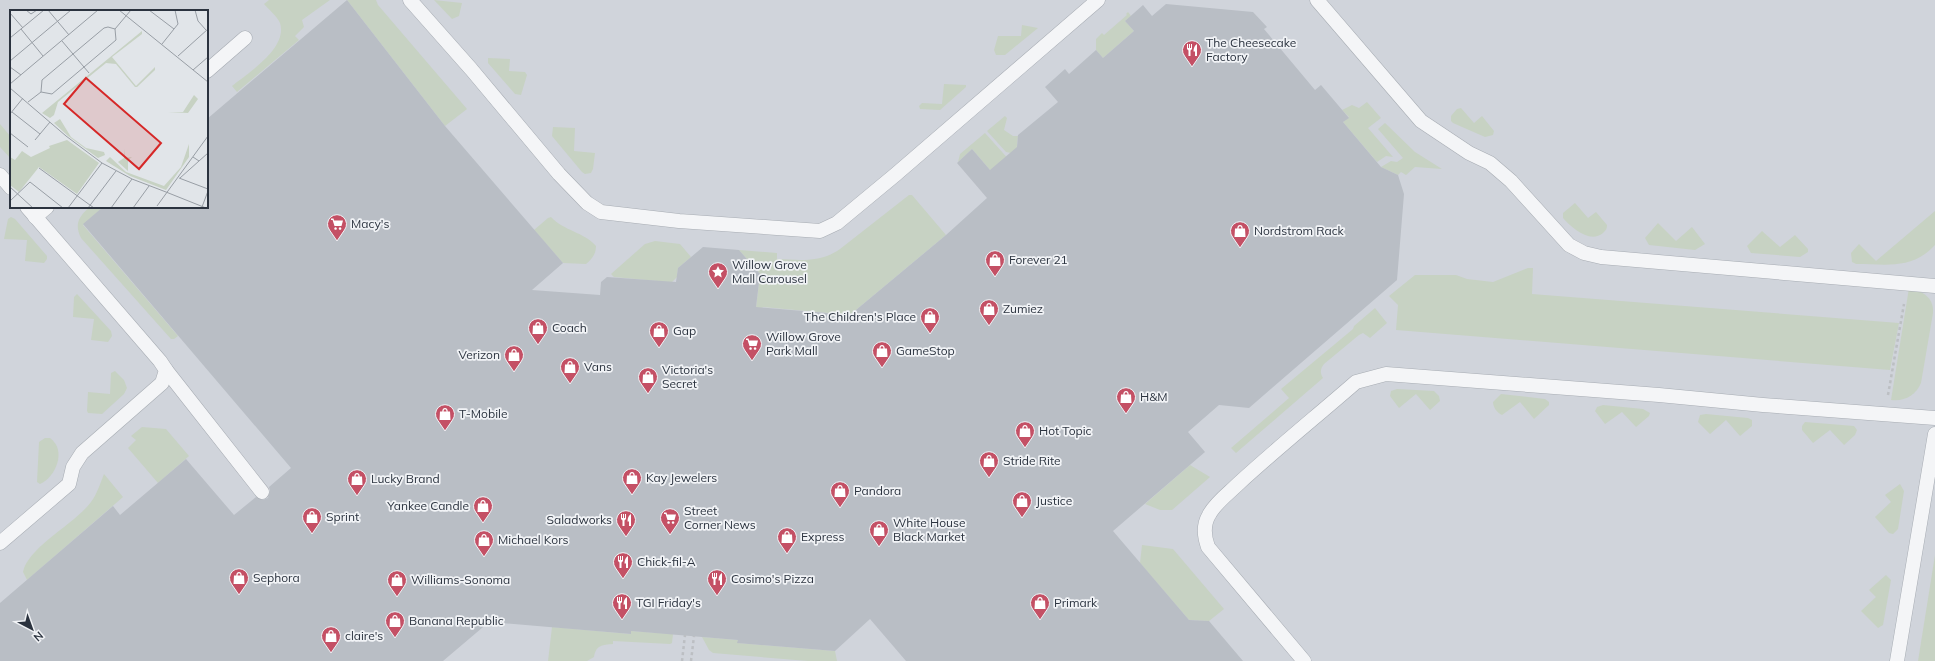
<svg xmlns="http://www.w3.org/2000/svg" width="1935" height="661" font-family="Mulish,sans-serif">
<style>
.built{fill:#d0d4db;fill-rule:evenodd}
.green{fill:#c7d2c3}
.building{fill:#b9bec5}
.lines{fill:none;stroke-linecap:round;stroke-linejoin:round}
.service-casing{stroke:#a7acb3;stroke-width:15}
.path{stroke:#bcbfc3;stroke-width:2.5;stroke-dasharray:3 3;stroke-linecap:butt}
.service{stroke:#f4f5f7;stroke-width:14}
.labels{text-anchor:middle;stroke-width:3.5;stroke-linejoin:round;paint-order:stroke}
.poi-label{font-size:12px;fill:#2b333f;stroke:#f1f3f6;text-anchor:start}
.inset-road{fill:none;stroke:#989ea5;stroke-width:1}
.view{fill:#d62828;fill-opacity:0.15;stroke:#d62828;stroke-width:2}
.inset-edge{fill:none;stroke:#2b333f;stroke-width:2}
</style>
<rect width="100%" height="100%" fill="#e1e5e9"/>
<!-- built -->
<path class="built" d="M0,0H1935V661H0ZM11,11H207V207H11Z"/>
<!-- green -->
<g class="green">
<path d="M269,0H330L302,20L304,27L295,36L299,40L237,92L232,86C248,73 288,48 280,23C277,16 269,10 264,4Z"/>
<path d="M347,0H376L378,5L467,109L445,126Z"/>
<path d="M434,0L462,3L459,16L452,19Z"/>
<path d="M1128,12L1131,16L1125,21L1134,31L1103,58L1096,50V39L1102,33L1104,35L1127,15L1126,14Z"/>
<path d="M1022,25L1038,28L1005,55H996L994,50L998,36H1021Z"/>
<path d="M488,58L510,59L509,71L525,72L527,75L521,95L515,94L488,63Z"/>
<path d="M944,84L966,85V87L940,110L920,109L919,106L922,103L942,104Z"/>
<path d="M1367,102L1381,118L1368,128L1393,157L1386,156L1377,162L1343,122L1349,117L1342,110L1352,105L1359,108Z"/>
<path d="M1461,108L1474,123L1482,116L1494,131L1493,135L1485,137L1453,123L1451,121V116L1457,109Z"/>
<path d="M1005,116L1007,118L1004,130L1013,136H1018L1016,154L1006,152L987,131Z"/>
<path d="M1385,123L1415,152L1442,169L1415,167L1406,175L1401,172L1398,175L1381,167L1391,161L1397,162L1403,158L1378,129Z"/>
<path d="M0,124L11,137V159L0,147Z"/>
<path d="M553,127L575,128L574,151L595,153L593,169L591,173L585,174L582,172L552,136Z"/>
<path d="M985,133L1012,163L990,170L972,149L958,162L960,154Z"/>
<path d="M909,195H912L946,235L850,315L763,307L755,316L760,274L739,250L777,253V259C800,260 820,263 840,249Z"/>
<path d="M1575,203L1588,218L1596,212L1607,225C1607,229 1606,230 1603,233C1590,244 1572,228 1563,218V213Z"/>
<path d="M90,207H103L83,225L178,336L174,339H171L81,238C74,224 79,216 90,207Z"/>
<path d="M1935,211V245C1912,270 1887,264 1856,264L1852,262L1851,253L1859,244L1876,261Z"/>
<path d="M11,217L15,219L47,256V259L44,263L25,261L27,240L4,239L8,219Z"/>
<path d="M551,217C564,231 584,232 596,246C596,254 592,259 586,264L563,263L534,230L548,218Z"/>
<path d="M1658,223L1676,241L1692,227L1705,244L1695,250L1649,245L1645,238Z"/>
<path d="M1762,231L1780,247L1795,235L1808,249V252L1800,257L1751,253L1747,246Z"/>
<path d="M655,241L680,244L691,257L678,268L677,277L670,284L657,281L614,277L611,274L645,244Z"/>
<path d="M1528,268H1533L1532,294L1899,323L1890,370L1396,330L1398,305L1389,296L1415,275H1456L1467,279L1493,282Z"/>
<path d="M1909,288C1922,291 1934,297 1933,313L1921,383C1916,395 1904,402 1891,400Z"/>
<path d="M77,294L111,331L112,336L108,342L91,340L94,319L73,317L74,297Z"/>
<path d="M1375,308L1387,323L1370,338L1363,333L1359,335L1324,364C1320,369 1320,373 1323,378L1236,453L1231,448L1289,398L1281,389L1353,329L1354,326Z"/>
<path d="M115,371L124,380L127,388L124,394L102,414L88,413L87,411L88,392L110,394L111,373Z"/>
<path d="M1397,389L1434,391L1439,396L1440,401L1430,410L1416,394L1399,408L1390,396L1391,391Z"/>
<path d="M1501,394L1545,399L1549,402V405L1534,419L1520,402L1502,415C1497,413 1493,407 1493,402Z"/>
<path d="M1603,405L1643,409L1650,413L1649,416L1636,427L1622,412L1605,424L1595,411L1597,407Z"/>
<path d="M1706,414L1748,418L1752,420V426L1740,436L1726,420L1710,434L1698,422L1700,415Z"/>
<path d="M1805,422L1854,426L1857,430L1855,435L1844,445L1830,430L1813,443L1802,430V426Z"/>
<path d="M142,427L166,429L189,456L158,483L128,448L136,440L131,436Z"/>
<path d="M45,438H50C67,450 56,477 40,484L37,482L39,442Z"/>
<path d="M1190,465L1210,477L1172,510H1160L1145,504Z"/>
<path d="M104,474L123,497L27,580L23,572C28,547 75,524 91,502C97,494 100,484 104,474Z"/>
<path d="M1900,484L1904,491L1898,529L1893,534L1889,533L1875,517L1891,502L1885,495Z"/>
<path d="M1142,545L1173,549L1224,609L1209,621L1189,620L1140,563Z"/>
<path d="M1935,555V661H1918Z"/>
<path d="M1886,575L1891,580L1883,625L1878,628L1861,611L1876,597L1869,590Z"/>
<path d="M552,627L630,634L631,631L673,634L672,643L670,644L613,641V644C602,645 596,645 594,657L587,661H548Z"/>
<path d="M702,637L738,640V643L835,651L837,661H808L713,653L709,650Z"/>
</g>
<!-- building -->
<path class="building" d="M347,0L445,126L563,263L532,290L600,295L601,282L607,277L676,282L678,268L703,247L739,250L760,274L756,307L850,315L946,235L987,198L957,163L972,149L990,170L1017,147L1018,135L1058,102L1045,87L1065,69L1069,74L1096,50L1103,58L1134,31L1125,21L1143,5L1152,16L1166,4L1253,12L1267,27L1264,29L1315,90L1321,85L1349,118L1343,122L1381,167L1398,175L1404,194L1397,280L1249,408L1219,405L1188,432L1205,452L1113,531L1189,620L1209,621L1243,661H906L870,619L835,651L737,643L738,640L631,631V634L489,622L443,661H0V603L113,506L120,515L186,459L234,515L256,497L263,500L268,498L270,491L269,487L291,468L83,224L103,207H207V119Z"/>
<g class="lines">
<!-- service casing -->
<g class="service-casing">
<g id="service">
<path d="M410,0L471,69L559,174L587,203L601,212L679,221L820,231L837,223L895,175L1098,0"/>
<path d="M1317,0L1421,121L1469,153L1490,163L1511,181L1569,245L1584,253L1601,257L1935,286"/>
<path d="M207,71L245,38"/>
<path d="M0,175L11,188"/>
<path d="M35,217L47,207"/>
<path d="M166,370L262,492"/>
<path d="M0,543L69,484L73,467L82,453L162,383L166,370L160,361L27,207"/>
<path d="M1304,661L1208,547C1204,536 1203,525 1209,515C1215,503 1229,493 1238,484C1276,449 1317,416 1356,382L1386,374L1659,395L1763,405L1935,418"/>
<path d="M1897,661L1935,434"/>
</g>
</g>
<!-- path -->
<g class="path">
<path d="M1888,395L1904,304"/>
<path d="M682,661L685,635"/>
<path d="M691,661L694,636"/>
</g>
<!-- service -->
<use href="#service" class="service"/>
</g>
<!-- icons -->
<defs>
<g id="restaurant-pin" transform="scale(1)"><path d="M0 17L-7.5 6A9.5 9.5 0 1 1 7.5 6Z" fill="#c45065" stroke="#f1f3f6"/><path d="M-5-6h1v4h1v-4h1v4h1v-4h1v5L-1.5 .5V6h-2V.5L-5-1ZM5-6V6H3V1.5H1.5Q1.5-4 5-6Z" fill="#fff"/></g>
<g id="supermarket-pin" transform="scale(1)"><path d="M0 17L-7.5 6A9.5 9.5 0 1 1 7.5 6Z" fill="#c45065" stroke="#f1f3f6"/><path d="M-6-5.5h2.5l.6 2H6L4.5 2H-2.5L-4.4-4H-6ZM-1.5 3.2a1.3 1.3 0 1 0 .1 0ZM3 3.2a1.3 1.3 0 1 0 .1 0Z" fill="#fff"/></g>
<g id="shop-pin" transform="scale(1)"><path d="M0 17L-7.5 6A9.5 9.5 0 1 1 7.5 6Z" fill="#c45065" stroke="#f1f3f6"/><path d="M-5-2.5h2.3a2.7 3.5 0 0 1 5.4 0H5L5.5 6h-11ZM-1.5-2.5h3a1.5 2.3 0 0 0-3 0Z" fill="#fff"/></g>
<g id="sight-pin" transform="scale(1)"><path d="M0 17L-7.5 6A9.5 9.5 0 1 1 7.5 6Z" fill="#c45065" stroke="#f1f3f6"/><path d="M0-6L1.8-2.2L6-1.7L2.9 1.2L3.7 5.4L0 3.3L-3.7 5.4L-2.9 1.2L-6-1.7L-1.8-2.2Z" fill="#fff"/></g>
</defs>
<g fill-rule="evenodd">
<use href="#restaurant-pin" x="1192" y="50"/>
<use href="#supermarket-pin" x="337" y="224"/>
<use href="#shop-pin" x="1240" y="231"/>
<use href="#shop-pin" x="995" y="260"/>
<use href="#sight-pin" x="718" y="272"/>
<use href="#shop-pin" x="989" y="309"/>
<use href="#shop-pin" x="930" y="317"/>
<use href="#shop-pin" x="538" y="328"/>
<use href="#shop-pin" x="659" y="331"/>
<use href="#supermarket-pin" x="752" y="344"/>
<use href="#shop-pin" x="882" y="351"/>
<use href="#shop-pin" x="514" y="355"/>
<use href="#shop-pin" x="570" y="367"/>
<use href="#shop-pin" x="648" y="377"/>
<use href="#shop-pin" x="1126" y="397"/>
<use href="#shop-pin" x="445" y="414"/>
<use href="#shop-pin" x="1025" y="431"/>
<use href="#shop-pin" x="989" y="461"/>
<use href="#shop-pin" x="632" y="478"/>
<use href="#shop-pin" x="357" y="479"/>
<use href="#shop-pin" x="840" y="491"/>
<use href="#shop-pin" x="1022" y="501"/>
<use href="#shop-pin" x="483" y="506"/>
<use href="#shop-pin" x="312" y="517"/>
<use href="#supermarket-pin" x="670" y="518"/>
<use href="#restaurant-pin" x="626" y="520"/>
<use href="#shop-pin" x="879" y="530"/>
<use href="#shop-pin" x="787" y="537"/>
<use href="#shop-pin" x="484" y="540"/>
<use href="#restaurant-pin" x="623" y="562"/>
<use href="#shop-pin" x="239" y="578"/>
<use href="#restaurant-pin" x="717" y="579"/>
<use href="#shop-pin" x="397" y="580"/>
<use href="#restaurant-pin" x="622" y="603"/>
<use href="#shop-pin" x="1040" y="603"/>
<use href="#shop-pin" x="395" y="621"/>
<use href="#shop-pin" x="331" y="636"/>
</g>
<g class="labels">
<!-- poi labels -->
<g class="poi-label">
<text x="1206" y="47">The Cheesecake<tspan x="1206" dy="14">Factory</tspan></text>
<text x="351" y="228">Macy's</text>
<text x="1254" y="235">Nordstrom Rack</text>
<text x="1009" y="264">Forever 21</text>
<text x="732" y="269">Willow Grove<tspan x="732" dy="14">Mall Carousel</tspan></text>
<text x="1003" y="313">Zumiez</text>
<text x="916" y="321" text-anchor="end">The Children's Place</text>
<text x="552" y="332">Coach</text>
<text x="673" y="335">Gap</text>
<text x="766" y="341">Willow Grove<tspan x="766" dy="14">Park Mall</tspan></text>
<text x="896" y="355">GameStop</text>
<text x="500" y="359" text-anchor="end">Verizon</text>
<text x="584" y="371">Vans</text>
<text x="662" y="374">Victoria's<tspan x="662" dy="14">Secret</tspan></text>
<text x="1140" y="401">H&amp;M</text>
<text x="459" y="418">T-Mobile</text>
<text x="1039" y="435">Hot Topic</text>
<text x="1003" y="465">Stride Rite</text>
<text x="646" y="482">Kay Jewelers</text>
<text x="371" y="483">Lucky Brand</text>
<text x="854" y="495">Pandora</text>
<text x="1036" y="505">Justice</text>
<text x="469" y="510" text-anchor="end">Yankee Candle</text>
<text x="684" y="515">Street<tspan x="684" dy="14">Corner News</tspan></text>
<text x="326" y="521">Sprint</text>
<text x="612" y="524" text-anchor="end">Saladworks</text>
<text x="893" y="527">White House<tspan x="893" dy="14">Black Market</tspan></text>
<text x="801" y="541">Express</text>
<text x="498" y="544">Michael Kors</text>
<text x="637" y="566">Chick-fil-A</text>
<text x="253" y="582">Sephora</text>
<text x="731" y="583">Cosimo's Pizza</text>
<text x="411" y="584">Williams-Sonoma</text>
<text x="636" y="607">TGI Friday's</text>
<text x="1054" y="607">Primark</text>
<text x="409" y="625">Banana Republic</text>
<text x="345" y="640">claire's</text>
</g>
</g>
<!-- overview -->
<g transform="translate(10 10)">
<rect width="198" height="198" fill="#e1e5e9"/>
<path d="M132,21V24L102,47L126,76L145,57V60L127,77H125L106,54L96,53L48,92L44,105L40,108L32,103ZM184,85L188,89L178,103L158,102H173ZM50,109L61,127L76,138L94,142L95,145L88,148L58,126L44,113ZM57,130L89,153L67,184L29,157L9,182L0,175V147L5,150L12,141L21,147L40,138L39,136ZM179,134V147L156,180L120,166L96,151L100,147L116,162L154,176L171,157ZM114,139L115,148L122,147L118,150V161L108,152L114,148Z" fill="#c7d2c3"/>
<path class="inset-road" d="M16,0L21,4L27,0M38,0L59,25M109,0L198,72M139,0L164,19M185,0L188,11L196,20M0,3L13,18M11,19L33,46M105,19L121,0M0,28L34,0M52,31L79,63M152,34L168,14L165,0M168,46L198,19M0,51L61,0M0,57L11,65M183,60L198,47M0,74L88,0M0,78L56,126L92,153L122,169L156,182M31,82L42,84L106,30L105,19M18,92L31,82L32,70L94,18L98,17L105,19M2,102L30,124M0,104L13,88M0,123L18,137M25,130L40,112M183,147L189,151L198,143M29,158L84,198M169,168L198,179M170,168L189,151M0,177L23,198M156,182L196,198M0,191L20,172L53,198M147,196L198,126M192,197L198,181M58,198L92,153M78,198L106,161M101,198L122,169M123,198L139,176"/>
<path class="view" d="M76,68L151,133L129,159L54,94Z"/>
<rect width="198" height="198" class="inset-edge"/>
</g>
<!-- north arrow -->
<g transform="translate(32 629) rotate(139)" stroke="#f1f3f6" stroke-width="3" paint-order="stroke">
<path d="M0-3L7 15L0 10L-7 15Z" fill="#2b333f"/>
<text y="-6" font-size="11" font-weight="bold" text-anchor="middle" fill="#2b333f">N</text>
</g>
</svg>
